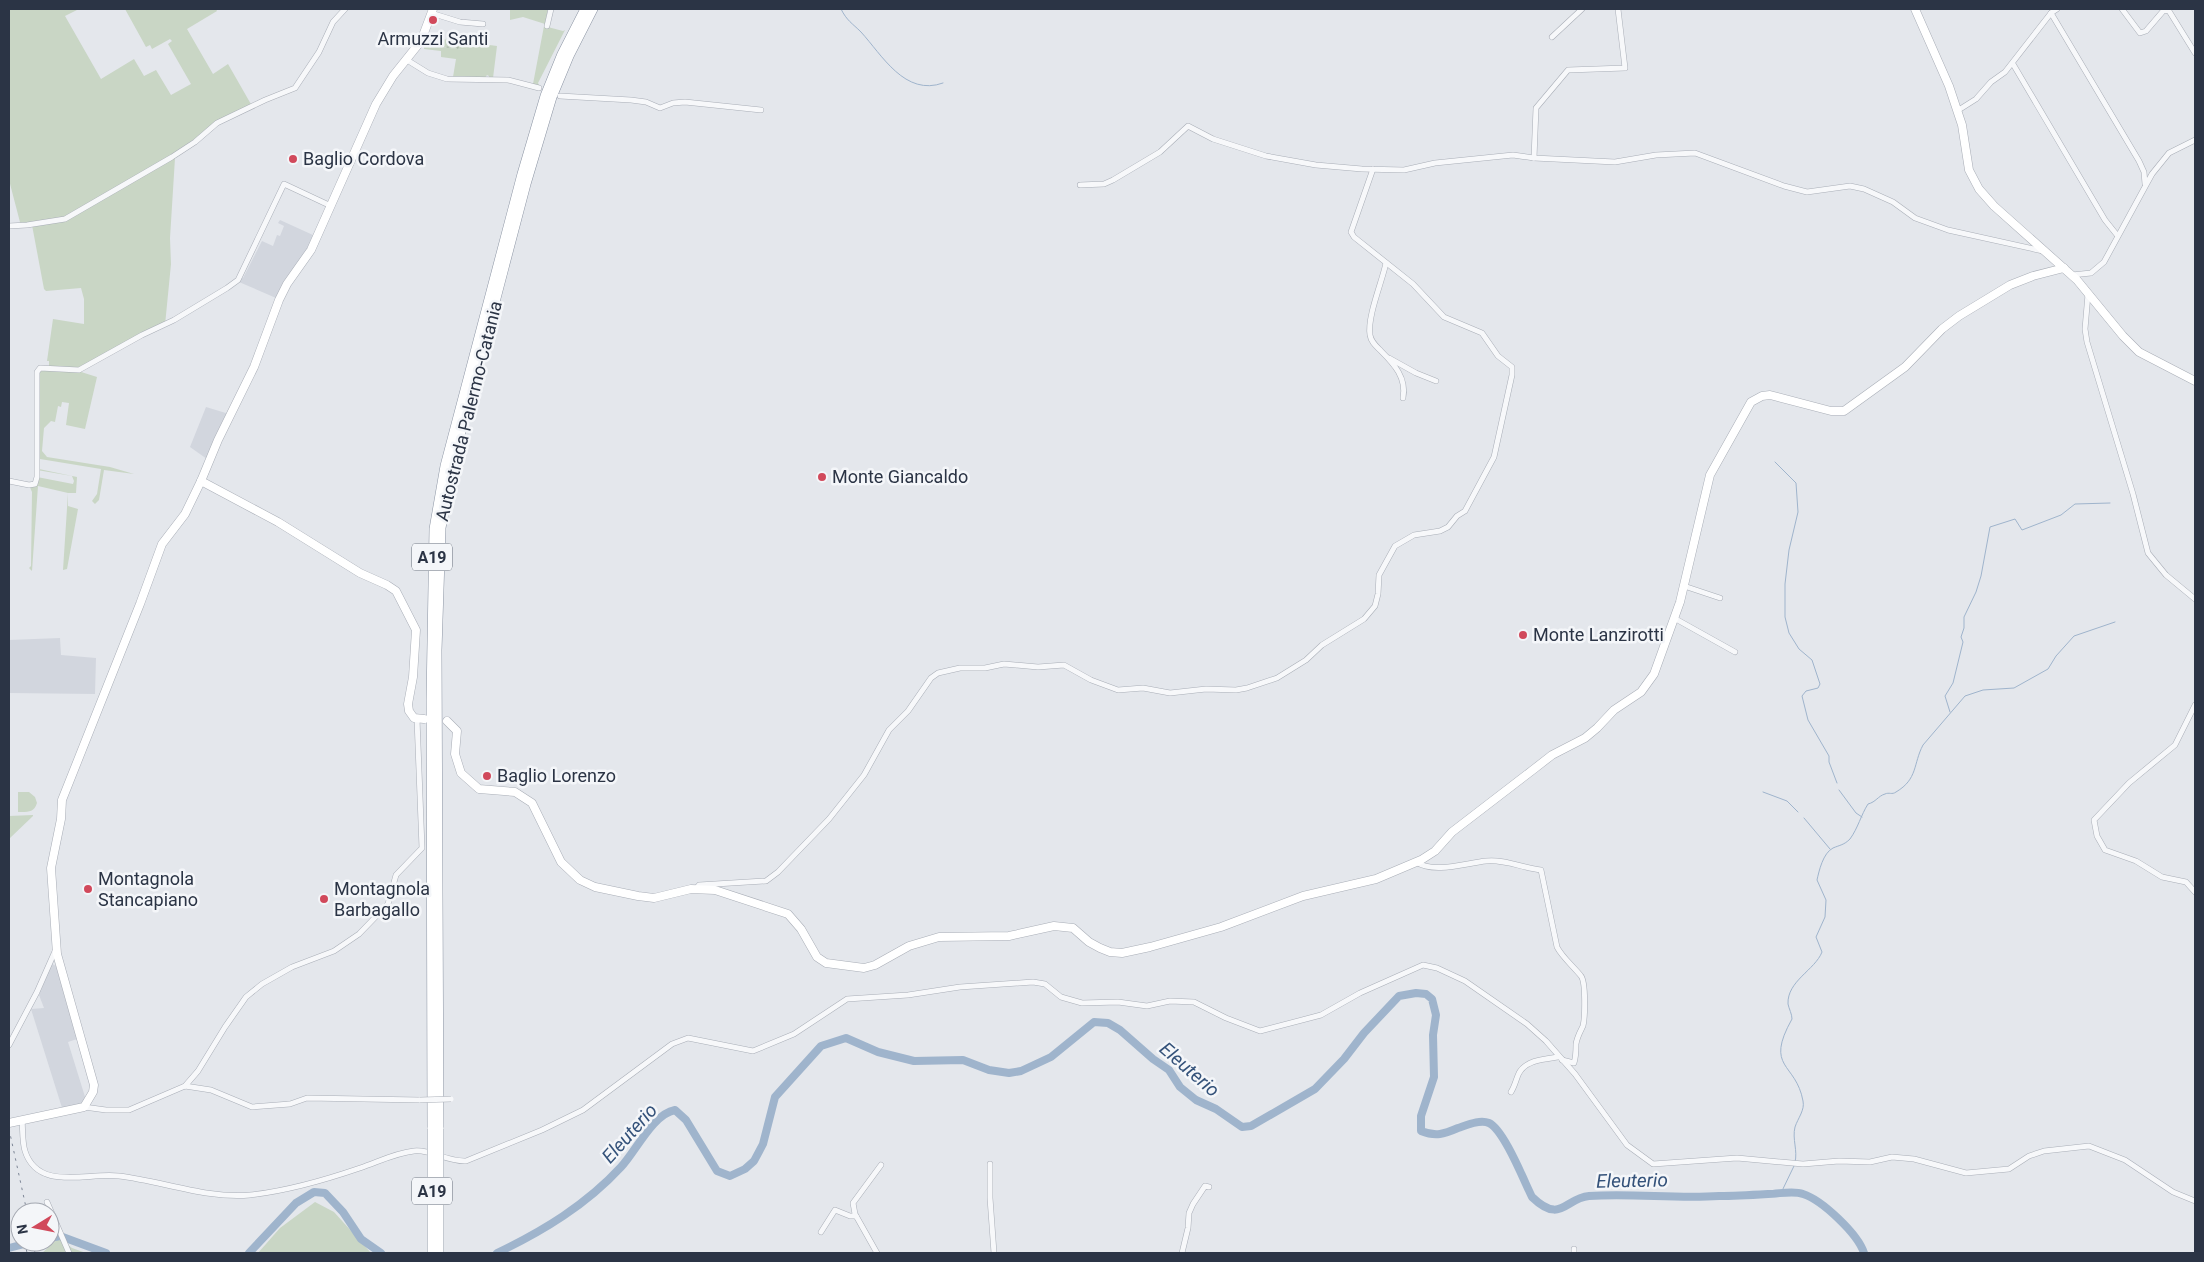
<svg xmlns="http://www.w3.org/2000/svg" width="2204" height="1262" font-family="Roboto,sans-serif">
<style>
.built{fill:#d2d6de}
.grass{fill:#c9d6c5}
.park{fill:url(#park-dots)}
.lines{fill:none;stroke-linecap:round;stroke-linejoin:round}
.stream{stroke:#9fb4cc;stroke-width:1}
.river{stroke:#9fb4cc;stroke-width:8}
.street-casing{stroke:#a9aeb7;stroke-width:6}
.secondary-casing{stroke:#a9aeb7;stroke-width:9}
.highway-casing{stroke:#8b94a3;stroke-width:10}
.street{stroke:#f7f8fa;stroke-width:5}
.secondary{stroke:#fff;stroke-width:8}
.highway{stroke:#fff;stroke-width:9}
.rail{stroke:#7d8696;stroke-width:1;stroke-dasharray:2.5 5;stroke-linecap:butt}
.street-bridge-casing{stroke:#a9aeb7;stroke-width:6;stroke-linecap:butt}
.highway-bridge-casing{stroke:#8b94a3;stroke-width:10;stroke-linecap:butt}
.street-bridge{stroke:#f7f8fa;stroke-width:5}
.highway-bridge{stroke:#fff;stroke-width:9}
.poi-dot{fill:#d1495b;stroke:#f4f6f9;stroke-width:2}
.labels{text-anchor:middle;stroke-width:5;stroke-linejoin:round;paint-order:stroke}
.shield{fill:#f4f6f9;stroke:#676e7b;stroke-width:1}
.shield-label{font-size:16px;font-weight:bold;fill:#2b3445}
.poi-label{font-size:18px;fill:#2b3445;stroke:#f4f6f9;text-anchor:start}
.street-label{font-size:18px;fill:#2b3445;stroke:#f4f6f9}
.water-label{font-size:19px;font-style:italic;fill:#34527a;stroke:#f4f6f9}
</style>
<defs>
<pattern id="park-dots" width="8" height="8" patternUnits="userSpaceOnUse" patternTransform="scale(1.25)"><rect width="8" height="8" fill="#c9d6c5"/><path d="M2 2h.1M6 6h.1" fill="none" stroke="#adb8ab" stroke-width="1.8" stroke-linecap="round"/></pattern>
</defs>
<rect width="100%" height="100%" fill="#e4e7ec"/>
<!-- built -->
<g class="built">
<path d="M280,220L313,235L308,248L276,298L239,282L241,278H243L262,241L273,246L277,235L280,236L284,226L278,223Z"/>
<path d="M206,407L229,414L207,459L190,447Z"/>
<path d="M60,638L61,655L96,658L95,694L9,693V640Z"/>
<path d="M52,964L56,966L77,1039L68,1042L86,1100L83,1104L63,1111L31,1009L44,1008L39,995Z"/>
</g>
<!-- grass -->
<g class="grass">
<path d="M9,9H79L65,16L101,79L134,59L144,76L156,70L171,95L191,84L168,44L172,41L170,39L152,49L150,45L146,47L125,9H216L217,11L187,29L213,74L228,64L252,106L217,123L175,158L170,238L171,264L165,325L78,371L97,377L85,429L66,425L69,403L62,402L61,407L58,406L55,422L51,421L44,428L42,451L47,457L110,467L134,474L104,470L99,500L95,504L92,501L97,494L101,469L40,459L37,465L39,469L77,477L76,493H68V506L78,509L67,569L63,570L68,493L38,486L32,571L29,568L31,566L32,492L29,485L35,484L37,477L73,484L74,481L72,476L37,470V372L49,367V361H47L53,319L84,324V299L81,288L46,291L44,289L32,225L21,226L9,180Z"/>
<path d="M510,9H548L545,24L523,17L510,20Z"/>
<path d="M544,26L563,31L565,30L538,83L540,87L533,84Z"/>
<path d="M467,42L497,46L493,78H489V76L487,75L485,78L453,77L456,59L441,57V51L424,49V45L466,50Z"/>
<path d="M18,792H29L35,797L37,803C34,813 27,812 18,812Z"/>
<path d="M33,815V816L9,839V816Z"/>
<path d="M315,1202L334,1212L371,1253H258L280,1228Z"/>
<path d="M59,1238L72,1248L86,1253H42Z"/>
</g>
<!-- park -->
<path class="park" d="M433,38L467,42L466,50L432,46Z"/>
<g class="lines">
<!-- stream -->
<g class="stream">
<path d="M841,9C847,21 852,23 861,32C882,55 905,97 943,83"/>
<path d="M1775,462L1796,483L1798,512L1789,550L1785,584V617L1789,633L1799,649L1812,660L1820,684L1818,688L1806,691L1802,696L1808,720L1829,756V762L1837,783"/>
<path d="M1950,712L1945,696L1953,683L1963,642L1961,637L1964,628V617L1976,592L1981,576L1990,527L2015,519L2022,530L2061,515L2075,504L2110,503"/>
<path d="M1839,790L1856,813L1862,817"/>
<path d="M1763,792L1787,801L1798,812"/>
<path d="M1804,818L1830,849"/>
<path d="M1795,1162C1798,1151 1792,1139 1795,1127C1798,1118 1805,1110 1803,1101C1796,1062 1764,1069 1792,1019C1792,1014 1789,1009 1788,1004C1787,981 1815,970 1822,952L1816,937L1825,917L1826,900L1817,880C1819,871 1823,853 1833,848C1840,845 1844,845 1850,839C1858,828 1861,815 1868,804C1876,802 1878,796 1885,794C1889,792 1892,795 1896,792C1918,779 1913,764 1923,745L1965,696L1983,690L2014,688L2048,669L2056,656L2074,636L2115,622"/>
<path d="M1781,1193L1794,1166"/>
</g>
<!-- river -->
<g class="river">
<path d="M50,1238L60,1236L106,1253"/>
<path d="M9,1248L32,1242"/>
<path d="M249,1253L296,1203L314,1192L325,1193L343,1212L361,1239L381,1253"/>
<path d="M497,1253C543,1231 586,1205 621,1167C636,1151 653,1114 675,1110L686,1120L717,1171L730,1176L745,1169L754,1161L763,1144L775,1097L821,1046L846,1038L878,1052L914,1061L963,1060L989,1070L1009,1073L1021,1071L1051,1057L1094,1022L1108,1023L1120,1030L1153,1059L1169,1070L1180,1087L1196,1100L1216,1109L1242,1127L1251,1126L1315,1089L1344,1059L1364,1033L1399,996L1416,993L1426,994L1432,999L1436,1015L1433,1035L1434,1077L1421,1116V1131C1436,1137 1444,1134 1458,1128C1467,1125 1480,1119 1489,1123C1504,1130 1524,1181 1532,1197C1561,1225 1565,1198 1589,1196C1633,1193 1676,1199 1719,1196C1736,1196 1752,1195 1768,1194C1779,1194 1793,1190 1803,1194C1822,1200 1858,1234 1864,1253"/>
</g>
<!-- street casing -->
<g class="street-casing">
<g id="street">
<path d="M2122,9L2140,33L2146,31L2164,10L2169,11L2195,53"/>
<path d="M431,13L460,22L483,24"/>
<path d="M2051,13L2139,161L2144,172L2145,184"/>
<path d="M547,26L551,9"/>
<path d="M1552,37L1582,9"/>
<path d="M407,60L428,73L447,79L508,80L539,88"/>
<path d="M2013,64L2105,220L2117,235"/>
<path d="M560,96L631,100L646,102L660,108L673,103L685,102L761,110"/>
<path d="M1957,111L1976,99L1991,82L2005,72L2051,13L2057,9"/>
<path d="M1534,158L1536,108L1568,70L1625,68L1618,9"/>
<path d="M1080,185L1104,184L1113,180L1160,152L1188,126L1213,139L1266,156L1316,165L1362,169L1404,170L1435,163L1513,155L1534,158L1615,162L1656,155L1695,153L1784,186L1807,192L1850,186L1864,189L1893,202L1915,218L1948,230L2043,251"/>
<path d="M9,226L27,225L65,219L172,157L195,142L217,123L265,100L295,88L319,52L333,22L345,9"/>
<path d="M1386,263C1382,282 1367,317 1370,335C1371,342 1376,346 1381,351C1394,364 1407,378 1403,398"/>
<path d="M2072,275L2091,273L2104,262L2152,174L2169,153L2195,140"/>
<path d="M2088,294L2085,329L2087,342L2133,494L2148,553L2166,575L2195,599"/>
<path d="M1389,358L1416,373L1436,381"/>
<path d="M9,481L29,485L35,484L37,477V372L40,368L79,370L142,335L174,320L227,288L238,280L284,184L331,206"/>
<path d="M1684,586L1720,598"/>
<path d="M1674,618L1735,652"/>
<path d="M2195,705L2175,745L2129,783L2094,820L2097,836L2105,850L2136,861L2162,877L2186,882L2195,892"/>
<path d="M1416,862C1434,874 1466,863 1486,861C1505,859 1522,868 1541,870L1557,947C1562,957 1574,967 1581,976C1586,982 1585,1018 1583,1026C1580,1032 1577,1037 1576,1044C1576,1050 1576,1057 1574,1063L1562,1060"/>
<path d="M696,889L699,885L766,881L778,872L829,819L864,775L889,730L908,711L931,678L938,673L960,668H985L1004,664L1038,667L1064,665L1091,680L1118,690L1143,688L1170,693L1206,689L1236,690L1247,688L1277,678L1306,660L1322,645L1364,619L1375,606L1378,594L1379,575L1395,546L1414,535L1440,531L1448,527L1457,516L1465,511L1494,457L1512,375V367L1498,356L1482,333L1444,317L1413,284L1354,237L1351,232L1373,169"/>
<path d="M9,1045L37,992L56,949"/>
<path d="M185,1086L198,1071L225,1027L246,997L262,984L292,967L334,951L359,934L388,904L396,875L422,848L417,719"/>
<path d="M1511,1092C1515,1086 1516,1079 1519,1073C1526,1060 1545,1059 1558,1057"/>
<path d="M84,1107L106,1110H129L185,1086L211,1090L252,1107L290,1104L307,1098L420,1100"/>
<path d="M22,1120C23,1130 22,1141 25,1151C38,1192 88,1172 119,1176C162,1181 206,1199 250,1195C287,1191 325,1180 360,1168C378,1162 395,1153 414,1151C431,1149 447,1162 466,1161L542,1130L583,1110L672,1044L688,1038L753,1051L794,1034L847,999L908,995L960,987L1033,982L1045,984L1061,997L1082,1003L1118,1002L1147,1006L1170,1001L1194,1002L1226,1018L1260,1031L1321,1015L1360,993L1423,965L1437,968L1465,981L1527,1024L1546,1041L1575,1074L1627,1145L1653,1164L1737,1158L1803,1164L1839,1161L1870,1162L1892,1157L1914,1159L1966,1173L2009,1169L2029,1156L2044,1151L2089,1146L2125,1160L2173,1192L2195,1201"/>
<path d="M990,1164V1198L994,1253"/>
<path d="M47,1202L69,1253"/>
<path d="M821,1232L835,1210L850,1216H856"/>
<path d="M1574,1249V1253"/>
<path d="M877,1253L855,1214L853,1203L881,1165"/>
<path d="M1182,1253L1188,1228L1189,1213L1193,1204L1205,1186L1209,1187"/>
</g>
</g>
<!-- secondary casing -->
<g class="secondary-casing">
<g id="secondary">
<path d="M1915,9L1949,86L1962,125L1969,170L1979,189L1994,206L2077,280L2123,336L2139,352L2195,381"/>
<path d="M201,481L278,522L360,573L387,585L396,591L416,630L413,677L408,704L409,711L414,718L424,719"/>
<path d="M447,721L457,731L455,754L461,773L479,789L515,792L532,803L561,862L580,880L595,887L638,896L654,898L691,889L715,890L788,914L801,929L817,957L826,963L864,968L875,965L909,946L939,937L1009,936L1054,926L1073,928L1089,942L1100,948L1110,952L1122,953L1150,947L1221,927L1303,896L1376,879L1421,860L1435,851L1452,832L1534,769L1552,755L1585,738L1597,728L1614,710L1641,692L1654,674L1680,602L1710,475L1751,402L1762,396L1770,395L1831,411H1844L1905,367L1942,329L1959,316L2010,285L2033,276L2064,268"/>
<path d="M9,1123L84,1107L93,1092L94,1085L57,954L51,868L61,819L62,800L140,604L162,544L185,514L201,481L218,440L254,367L279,300L287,284L311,250L376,104L393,76L421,41L433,9"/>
</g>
</g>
<!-- highway casing -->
<g class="highway-casing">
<g id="highway">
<path d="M432,1129L431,699L434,529L445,466L522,174L545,96L562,54L585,9"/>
<path d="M439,1129L437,650L441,528L453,462L526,184L552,97L569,56L593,9"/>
</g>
</g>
<!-- street -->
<use href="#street" class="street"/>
<!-- secondary -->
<use href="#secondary" class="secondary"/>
<!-- highway -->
<use href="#highway" class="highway"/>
<!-- rail -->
<g class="rail">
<path d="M9,1129L27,1212"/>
<path d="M25,1242L27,1253"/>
<path d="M33,1242L35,1253"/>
</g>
<!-- street-bridge casing -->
<g class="street-bridge-casing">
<path id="street-bridge" d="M420,1100L451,1099"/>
</g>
<!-- highway-bridge casing -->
<g class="highway-bridge-casing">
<g id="highway-bridge">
<path d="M432,1129V1253"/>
<path d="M439,1129V1253"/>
</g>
</g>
<!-- street-bridge -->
<use href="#street-bridge" class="street-bridge"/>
<!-- highway-bridge -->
<use href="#highway-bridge" class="highway-bridge"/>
</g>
<!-- markers -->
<g class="poi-dot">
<circle cx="433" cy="20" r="5"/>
<circle cx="293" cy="159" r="5"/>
<circle cx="822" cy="477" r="5"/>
<circle cx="1523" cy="635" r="5"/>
<circle cx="487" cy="776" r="5"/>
<circle cx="88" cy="889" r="5"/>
<circle cx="324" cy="899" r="5"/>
</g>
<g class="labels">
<!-- shield labels -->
<g class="shield">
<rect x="412" y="543.5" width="40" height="27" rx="4"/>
<rect x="412" y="1177.5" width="40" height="27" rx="4"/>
</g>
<g class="shield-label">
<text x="432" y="563">A19</text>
<text x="432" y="1197">A19</text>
</g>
<!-- poi labels -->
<g class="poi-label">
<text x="433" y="45" text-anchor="middle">Armuzzi Santi</text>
<text x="303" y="165">Baglio Cordova</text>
<text x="832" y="483">Monte Giancaldo</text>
<text x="1533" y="641">Monte Lanzirotti</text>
<text x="497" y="782">Baglio Lorenzo</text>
<text x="98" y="885">Montagnola<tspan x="98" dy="21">Stancapiano</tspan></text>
<text x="334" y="895">Montagnola<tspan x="334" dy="21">Barbagallo</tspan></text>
</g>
<!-- street labels -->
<g class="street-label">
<text transform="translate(469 411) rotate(-76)" y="6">Autostrada Palermo-Catania</text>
</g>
<!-- water labels -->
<g class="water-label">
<text transform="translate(1190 1069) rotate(41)" y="7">Eleuterio</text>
<text transform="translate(629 1133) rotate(-48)" y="7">Eleuterio</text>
<text transform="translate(1632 1180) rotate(-1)" y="7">Eleuterio</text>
</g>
</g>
<!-- border -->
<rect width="2204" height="1262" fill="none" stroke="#2b3445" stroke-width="20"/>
<!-- north arrow -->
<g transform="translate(35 1227) rotate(260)"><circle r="24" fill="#f4f6f9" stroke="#a4a8b1"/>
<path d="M0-4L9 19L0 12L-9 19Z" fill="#d1495b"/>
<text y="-8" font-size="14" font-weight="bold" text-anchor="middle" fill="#2b3445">N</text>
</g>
</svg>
